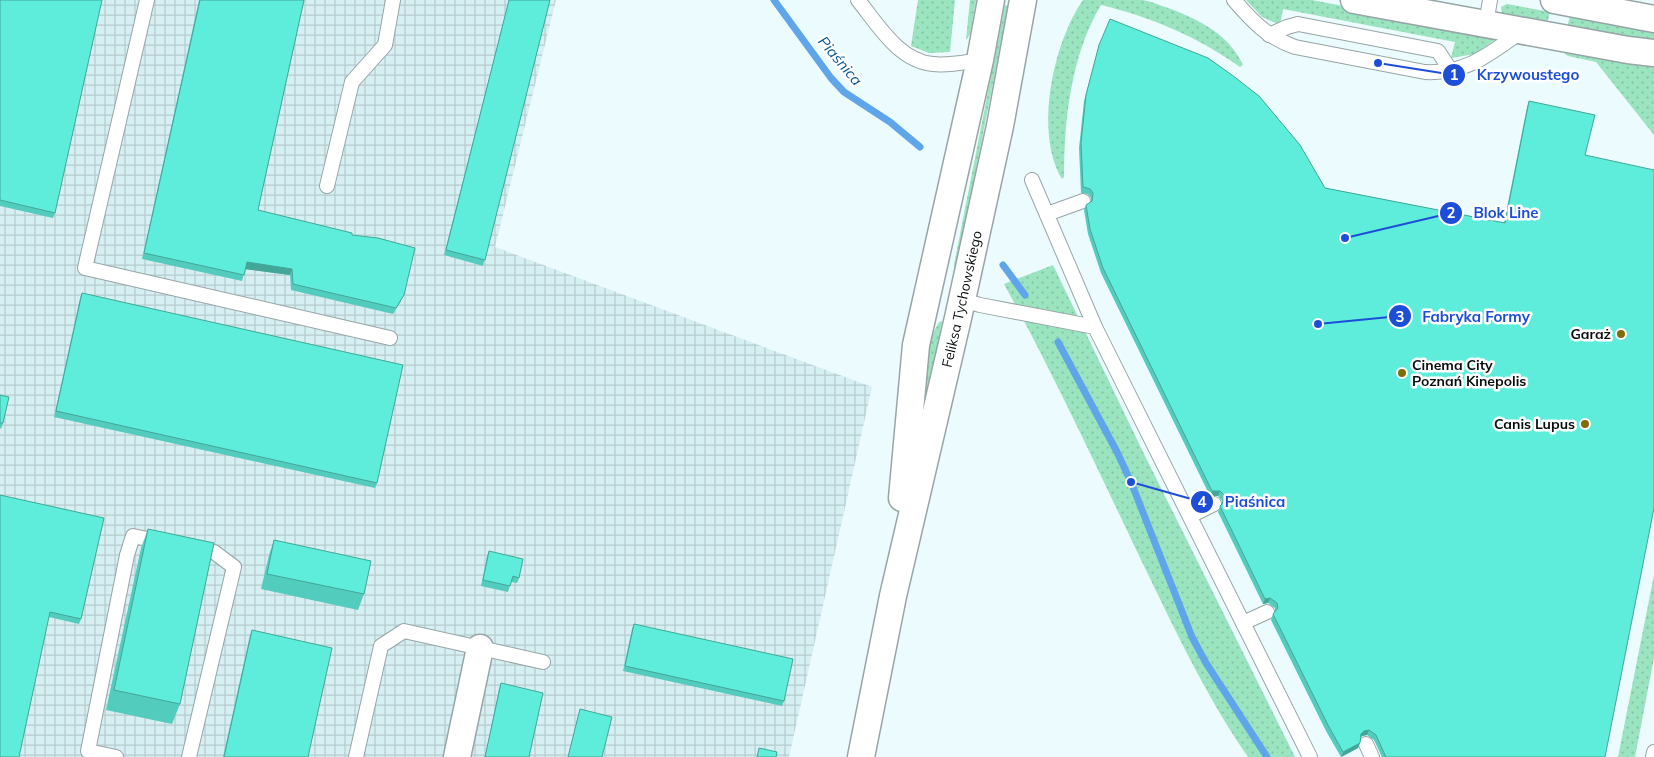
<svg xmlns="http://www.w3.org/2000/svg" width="1654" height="757" font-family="Mulish,sans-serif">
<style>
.industrial{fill:url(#industrial-grid)}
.grass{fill:url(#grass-dots)}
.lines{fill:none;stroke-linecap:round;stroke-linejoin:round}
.stream{stroke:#5fa5ea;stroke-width:7}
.service-casing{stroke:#97a5a7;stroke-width:16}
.minor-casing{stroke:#97a5a7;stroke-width:29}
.service{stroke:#fff;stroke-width:14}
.minor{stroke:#fff;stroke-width:26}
.wall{fill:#52ccbc}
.shaded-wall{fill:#42a699}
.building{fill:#5feddb;stroke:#42a699}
.poi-dot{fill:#806c06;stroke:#fff;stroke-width:2}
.labels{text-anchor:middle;stroke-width:5;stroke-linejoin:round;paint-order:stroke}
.street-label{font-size:14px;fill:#080d0d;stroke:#fff}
.poi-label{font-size:14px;font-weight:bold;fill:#080d0d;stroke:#fff;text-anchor:end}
.water-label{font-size:15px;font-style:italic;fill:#075897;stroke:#fff}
.leader{fill:none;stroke:#1d4ed8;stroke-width:2}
.callout-dot{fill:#1d4ed8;stroke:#fff;stroke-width:2}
.mark-label{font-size:15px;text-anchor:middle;font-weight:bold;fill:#fff}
.callout-label{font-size:15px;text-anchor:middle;font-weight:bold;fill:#1d4ed8;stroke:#fff;stroke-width:5;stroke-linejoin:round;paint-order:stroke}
</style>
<defs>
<pattern id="industrial-grid" width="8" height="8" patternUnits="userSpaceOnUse" patternTransform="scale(1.25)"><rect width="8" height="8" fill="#d6eff2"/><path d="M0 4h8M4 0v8" fill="none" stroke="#b6ccce"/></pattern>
<pattern id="grass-dots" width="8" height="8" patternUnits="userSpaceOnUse" patternTransform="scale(1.25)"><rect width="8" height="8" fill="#9be4c0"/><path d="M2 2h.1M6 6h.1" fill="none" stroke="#84c2a4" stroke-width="1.8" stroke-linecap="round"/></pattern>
</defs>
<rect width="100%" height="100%" fill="#ecfbfd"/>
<!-- industrial -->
<path class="industrial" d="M0,0H556L495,247L872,387L789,757H0Z"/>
<!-- grass -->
<g class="grass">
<path d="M918,0H955L950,52L929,53L911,46Z"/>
<path d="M970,0H976L970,34L966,40Z"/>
<path d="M1083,0C1103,0 1123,0 1142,0C1151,1 1159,5 1168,8C1198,19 1229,34 1243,65L1240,67C1198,37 1151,17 1101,5C1071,55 1064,120 1064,177L1062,179C1034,132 1053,43 1083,0Z"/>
<path d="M1246,0H1312L1500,36L1475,54L1451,58L1455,42L1283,9L1280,25L1262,17Z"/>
<path d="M1507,4L1550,12L1547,24L1502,14L1501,7Z"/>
<path d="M1005,5L1008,6L956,272H954V265Z"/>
<path d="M1570,16L1654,31V44L1567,28Z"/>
<path d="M1563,49L1602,52L1654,66V135L1596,62L1568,56L1565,54Z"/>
<path d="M1053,265L1145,456L1295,757H1248C1206,696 1175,630 1143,564C1098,470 1054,375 1004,284Z"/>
<path d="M940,321L942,322L921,430C924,401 923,343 940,321Z"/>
<path d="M1654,575V658L1635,757H1618Z"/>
</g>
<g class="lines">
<!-- stream -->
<g class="stream">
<path d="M774,0L831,78L844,92L890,122L920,147"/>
<path d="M1003,265L1025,295"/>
<path d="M1058,342L1117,452L1131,482L1192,637L1206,663L1267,757"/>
</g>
<!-- service casing -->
<g class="service-casing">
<g id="service">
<path d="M147,0L85,268L390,338"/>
<path d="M858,0C878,25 899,61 933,64C948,66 965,62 980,60"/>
<path d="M1234,0C1253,22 1267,37 1295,47L1425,72C1467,74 1489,54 1522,31"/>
<path d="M1486,24L1490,0"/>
<path d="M1269,35L1287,27L1298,24L1438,51L1451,71"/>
<path d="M1032,180L1095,327L1310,757"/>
<path d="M327,186L352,82L385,45L393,0"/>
<path d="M1047,214L1083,201"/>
<path d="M962,300L980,305L1095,327"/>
<path d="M1190,516L1214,504"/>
<path d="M1243,623L1267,612"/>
<path d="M1366,744L1372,757"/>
<path d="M116,757L88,751L127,555L133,536L162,542"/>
<path d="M189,757L234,567L214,552L196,548"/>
<path d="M356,757L381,646L404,631L543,662"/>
<path d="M1653,757L1654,752"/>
</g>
</g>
<!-- minor casing -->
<g class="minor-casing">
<g id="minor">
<path d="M1354,0L1628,50L1654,53"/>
<path d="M1554,0L1654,19"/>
<path d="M902,498L916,345L980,60L991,0"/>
<path d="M457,757L480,648"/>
<path id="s1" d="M861,757L893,596L958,318L1000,126L1023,0"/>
</g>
</g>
<!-- service -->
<use href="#service" class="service"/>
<!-- minor -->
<use href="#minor" class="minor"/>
</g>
<!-- wall -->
<g class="wall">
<path d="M0,0L55,213L53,218L0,206Z"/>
<path d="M199,0H304L258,210L352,235L401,301L393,314L291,290L290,275L245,269L242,281L142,259Z"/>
<path d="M509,0H550L483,266L444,255Z"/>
<path d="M1099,45L1325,188L1504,223L1527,107L1529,101L1585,155L1605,757H1382L1374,740L1367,735L1362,736L1360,738V743L1358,748L1341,757L1326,731L1271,620L1273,614L1275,611V608L1268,603L1263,604L1218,512L1220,506L1222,505V501L1218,496H1210L1101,273L1088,234L1084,210L1086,205L1091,202V198L1088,194L1081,193L1079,148L1084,101Z"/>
<path d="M82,293L377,483L375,488L54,417L80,298Z"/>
<path d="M0,395L3,423L1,429L0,428Z"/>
<path d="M0,495L81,619L79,624L49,617Z"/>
<path d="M148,529L180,704L172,724L106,710L141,548Z"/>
<path d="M274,540L364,594L358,610L261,589L269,555Z"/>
<path d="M489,551L519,578L517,583L511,582L508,592L481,586L487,556Z"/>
<path d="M634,624L784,701L782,706L623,671L632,629Z"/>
<path d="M252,630L308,757H223L250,635Z"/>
<path d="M501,683L529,757H485L499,689Z"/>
<path d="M580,709L602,757H568L578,716Z"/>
</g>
<!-- shaded-wall -->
<g class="shaded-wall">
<path d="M247,262L292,269L290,275L244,269Z"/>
<path d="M1212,491H1220L1218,496H1210Z"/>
<path d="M1270,598L1268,603L1263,604L1265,599Z"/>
<path d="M1369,730L1367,735L1362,736L1359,739L1361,734L1364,731Z"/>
<path d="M1360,743L1358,748L1341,757L1343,752Z"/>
</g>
<!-- building -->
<g class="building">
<path d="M0,0H102L55,213L0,200Z"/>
<path d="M200,0H304L258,210L352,233V235L378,238L415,248L404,295L396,308L293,284L292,269L247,262L244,275L144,253Z"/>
<path d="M509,0H550L485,260L446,250Z"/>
<path d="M1110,19L1208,58L1232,75L1259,96L1285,127L1300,145L1325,188L1505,223L1529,101L1595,115L1585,155L1654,170V508L1605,757H1386L1376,735L1369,730L1364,731L1361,734L1360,743L1343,752L1328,725L1273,614L1278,608L1277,603L1270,598L1265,599L1220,506L1223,503L1224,495L1220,491H1212L1103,268L1090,229L1086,205L1092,201L1093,193L1090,189L1083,187L1081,143L1086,95L1099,45Z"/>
<path d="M82,293L403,365L377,483L56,411Z"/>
<path d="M0,395L9,397L3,423H0Z"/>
<path d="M0,495L104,518L81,619L50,612L19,757H0Z"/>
<path d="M148,529L214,543L180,704L114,690Z"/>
<path d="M274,540L371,561L364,594L267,574Z"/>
<path d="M489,551L523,559L519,578L513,576L510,586L483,580Z"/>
<path d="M634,624L793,659L784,701L625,666Z"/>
<path d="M252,630L332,648L308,757H224Z"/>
<path d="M501,683L543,693L529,757H485Z"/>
<path d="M580,709L612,717L602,757H568Z"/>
<path d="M759,748L777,752L776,757H757Z"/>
</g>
<!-- markers -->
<g class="poi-dot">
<circle cx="1621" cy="334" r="5"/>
<circle cx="1402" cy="373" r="5"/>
<circle cx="1585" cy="424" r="5"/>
</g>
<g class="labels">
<!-- street labels -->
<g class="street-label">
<text dy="5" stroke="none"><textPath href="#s1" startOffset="469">Feliksa Tychowskiego</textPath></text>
</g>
<!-- poi labels -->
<g class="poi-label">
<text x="1611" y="339">Garaż</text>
<text x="1412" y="370" text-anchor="start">Cinema City<tspan x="1412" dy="16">Poznań Kinepolis</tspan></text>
<text x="1575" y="429">Canis Lupus</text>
</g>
<!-- water labels -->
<g class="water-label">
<text transform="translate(840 61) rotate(50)" y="5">Piaśnica</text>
</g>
</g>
<!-- callouts -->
<path class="leader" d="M1378 63L1454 75M1345 238L1451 213M1318 324L1400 316M1131 482L1202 502"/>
<g class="callout-dot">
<circle cx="1378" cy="63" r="5"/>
<circle cx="1345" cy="238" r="5"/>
<circle cx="1318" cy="324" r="5"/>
<circle cx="1131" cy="482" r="5"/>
<circle cx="1454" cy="75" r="12"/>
<circle cx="1451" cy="213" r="12"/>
<circle cx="1400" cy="316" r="12"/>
<circle cx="1202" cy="502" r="12"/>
</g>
<g class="mark-label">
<text x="1454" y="80">1</text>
<text x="1451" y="218">2</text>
<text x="1400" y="322">3</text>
<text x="1202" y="507">4</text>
</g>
<g class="callout-label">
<text x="1528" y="80">Krzywoustego</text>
<text x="1506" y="218">Blok Line</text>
<text x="1476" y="322">Fabryka Formy</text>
<text x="1255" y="507">Piaśnica</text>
</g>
</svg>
